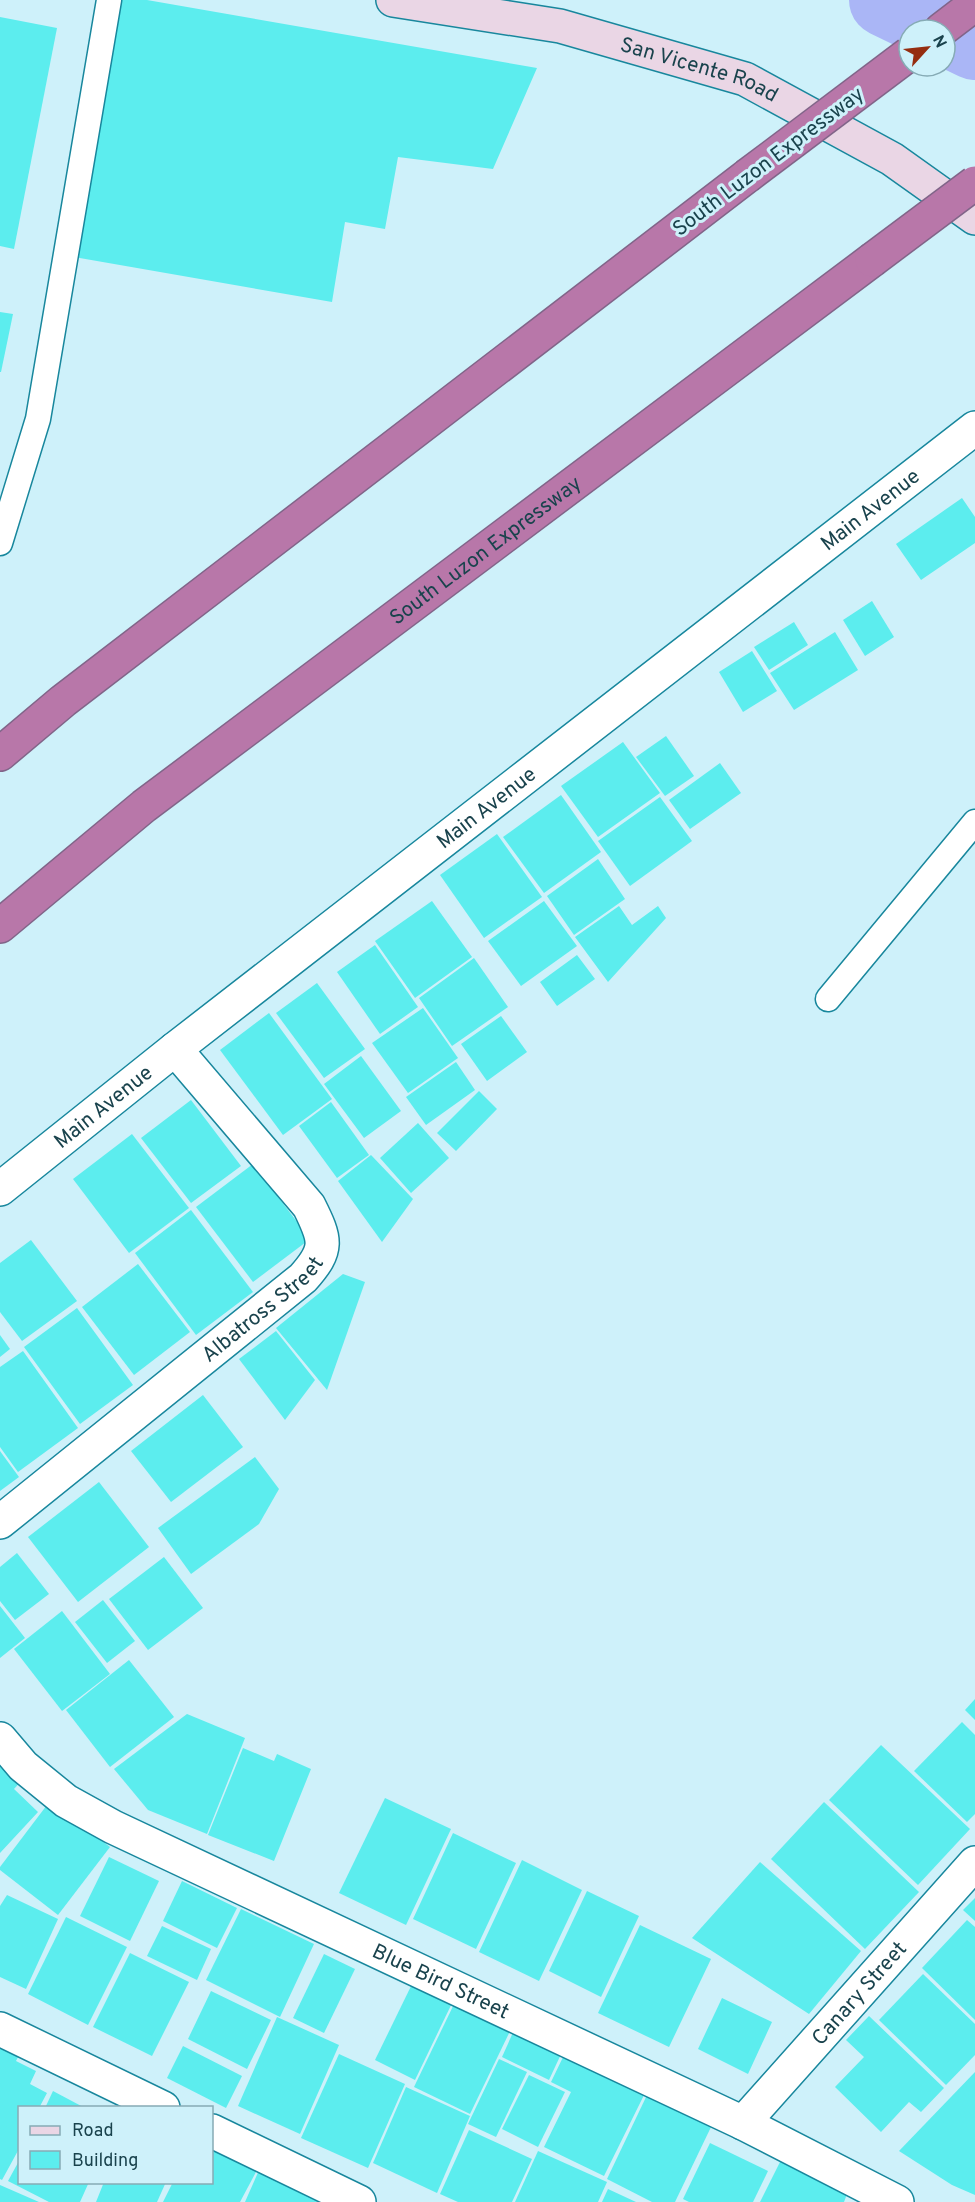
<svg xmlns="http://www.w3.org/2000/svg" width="975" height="2202" font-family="Overpass,sans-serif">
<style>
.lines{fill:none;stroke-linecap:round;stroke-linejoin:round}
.river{stroke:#aab6f6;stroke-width:74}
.building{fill:#5cedee}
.service-casing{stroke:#18879d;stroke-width:27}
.minor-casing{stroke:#18879d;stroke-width:36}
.tertiary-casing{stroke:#18879d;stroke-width:36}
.secondary-casing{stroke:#18879d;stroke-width:36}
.motorway-casing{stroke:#816589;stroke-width:36}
.service{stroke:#fff;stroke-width:24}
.minor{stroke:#fff;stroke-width:33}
.tertiary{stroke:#fff;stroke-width:33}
.secondary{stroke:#ead6e5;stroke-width:33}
.motorway{stroke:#b877a9;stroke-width:33}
.motorway-bridge-casing{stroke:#816589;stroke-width:36;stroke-linecap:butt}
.motorway-bridge{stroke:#b877a9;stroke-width:33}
.labels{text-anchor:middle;stroke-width:6;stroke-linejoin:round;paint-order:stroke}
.street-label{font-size:21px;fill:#1a434d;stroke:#cef1fa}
</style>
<rect width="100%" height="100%" fill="#cef1fa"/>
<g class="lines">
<!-- river -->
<path class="river" d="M886,0L975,43"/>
</g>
<!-- building -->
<g class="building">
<path d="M118,0H147L537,68L493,169L398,157L385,229L345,222L332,302L74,257Z"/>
<path d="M0,17L57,28L14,249L0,246Z"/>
<path d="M0,312L13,314L1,372H0Z"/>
<path d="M962,498L975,517V543L921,580L896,544Z"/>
<path d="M872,601L894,637L865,656L843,620Z"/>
<path d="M794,622L808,645L769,670L754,647Z"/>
<path d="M835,632L858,670L794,710L770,673Z"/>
<path d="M752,651L777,691L743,712L719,672Z"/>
<path d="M666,736L694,776L665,796L636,757Z"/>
<path d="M623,742L660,793L598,837L561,786Z"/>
<path d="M720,763L741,793L690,829L669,800Z"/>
<path d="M561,795L601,852L544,893L503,837Z"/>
<path d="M660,797L692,841L630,886L598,841Z"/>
<path d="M497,834L542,897L484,938L440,875Z"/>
<path d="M598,859L625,899L574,935L547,896Z"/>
<path d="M432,901L472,957L415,998L375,941Z"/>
<path d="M544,901L577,946L521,986L488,941Z"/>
<path d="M619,906L632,925L658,906L666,918L608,982L575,937Z"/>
<path d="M375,945L418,1007L380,1034L337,972Z"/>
<path d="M577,955L595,979L557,1006L540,982Z"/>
<path d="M474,958L508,1007L452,1046L419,998Z"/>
<path d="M317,983L365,1049L324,1078L276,1013Z"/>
<path d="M423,1008L458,1058L408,1093L372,1043Z"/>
<path d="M269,1013L332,1099L283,1135L220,1050Z"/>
<path d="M501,1016L527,1052L487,1081L461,1044Z"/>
<path d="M361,1056L401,1111L364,1138L324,1084Z"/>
<path d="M456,1062L475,1090L426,1125L406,1097Z"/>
<path d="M479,1091L497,1109L456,1151L437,1133Z"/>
<path d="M191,1100L241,1166L191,1203L141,1138Z"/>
<path d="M331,1102L369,1155L337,1178L299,1126Z"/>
<path d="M418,1123L449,1158L411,1193L380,1158Z"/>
<path d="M132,1134L189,1208L129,1253L73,1179Z"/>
<path d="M371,1155L413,1199L382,1242L338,1181Z"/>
<path d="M253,1164L310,1239L253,1282L196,1207Z"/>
<path d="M191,1210L253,1292L196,1335L135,1253Z"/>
<path d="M31,1240L77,1301L22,1341L0,1312V1263Z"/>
<path d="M138,1264L190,1332L134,1375L82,1307Z"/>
<path d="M343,1274L365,1282L327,1390L276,1328Z"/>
<path d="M77,1308L133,1385L80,1424L24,1347Z"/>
<path d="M276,1331L315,1380L285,1420L239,1359Z"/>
<path d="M0,1335L10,1349L0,1357Z"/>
<path d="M23,1351L78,1428L18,1472L0,1447V1367Z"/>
<path d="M203,1395L243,1447L171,1502L131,1451Z"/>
<path d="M0,1451L19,1477L0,1491Z"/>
<path d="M255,1457L279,1489L259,1524L191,1574L158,1528Z"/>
<path d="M99,1482L149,1547L78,1602L28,1537Z"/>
<path d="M17,1553L49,1594L15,1620L0,1601V1567Z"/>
<path d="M164,1557L203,1608L148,1650L109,1599Z"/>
<path d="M103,1600L135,1641L107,1663L75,1622Z"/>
<path d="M0,1606L25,1638L0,1658Z"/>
<path d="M62,1611L110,1674L62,1711L14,1649Z"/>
<path d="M129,1660L174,1717L110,1767L66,1710Z"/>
<path d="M975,1699V1720L965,1710Z"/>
<path d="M187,1714L245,1738L207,1834L148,1810L114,1769Z"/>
<path d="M962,1722L975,1735V1814L967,1822L914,1771Z"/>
<path d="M881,1745L970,1829L918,1885L829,1800Z"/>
<path d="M243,1748L274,1761L277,1754L311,1769L274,1861L208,1835Z"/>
<path d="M0,1762L24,1778L14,1789L38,1812L0,1853Z"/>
<path d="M385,1798L451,1829L406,1925L339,1893Z"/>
<path d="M50,1801L110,1847L58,1915L0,1870V1867Z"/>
<path d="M824,1802L919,1892L865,1949L771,1859Z"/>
<path d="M453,1833L516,1863L476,1949L413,1919Z"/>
<path d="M109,1857L159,1881L130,1941L80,1916Z"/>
<path d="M522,1860L582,1890L539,1981L479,1952Z"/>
<path d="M760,1862L861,1951L809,2014L692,1938Z"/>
<path d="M182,1881L237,1908L217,1948L163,1921Z"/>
<path d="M587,1891L639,1916L601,1997L549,1971Z"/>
<path d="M7,1895L58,1919L26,1989L0,1977V1906Z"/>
<path d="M975,1898V1921L963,1910Z"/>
<path d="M241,1909L314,1944L280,2017L206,1980Z"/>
<path d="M66,1917L127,1947L88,2025L28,1994Z"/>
<path d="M967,1920L975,1927V2020L922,1968Z"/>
<path d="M640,1925L711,1959L669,2047L598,2013Z"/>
<path d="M162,1926L211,1949L197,1980L147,1956Z"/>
<path d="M130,1953L189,1982L152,2056L93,2027Z"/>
<path d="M324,1954L355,1969L324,2033L293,2018Z"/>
<path d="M923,1974L975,2024V2055L946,2085L879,2020Z"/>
<path d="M414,1980L454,1999L415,2080L375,2060Z"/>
<path d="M211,1991L271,2020L247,2069L188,2039Z"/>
<path d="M722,1998L772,2022L748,2074L698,2049Z"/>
<path d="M456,2000L512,2027L470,2114L414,2087Z"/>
<path d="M869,2016L944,2088L921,2112L909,2102L881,2132L835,2087L864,2057L846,2040Z"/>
<path d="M277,2017L339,2045L300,2134L238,2106Z"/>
<path d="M515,2028L562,2052L549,2080L502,2057Z"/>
<path d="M0,2046L19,2055L16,2061L36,2071L30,2084L47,2093L39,2108H20V2147L2,2180L0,2179Z"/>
<path d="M183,2046L242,2076L226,2108L167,2078Z"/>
<path d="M565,2053L645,2093L604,2176L544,2147L571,2092L551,2082Z"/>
<path d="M339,2054L405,2084L368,2168L301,2138Z"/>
<path d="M499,2059L527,2072L496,2137L468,2124Z"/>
<path d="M975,2072V2195L952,2185L899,2151Z"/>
<path d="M529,2075L565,2092L538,2147L502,2129Z"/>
<path d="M406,2087L470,2116L437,2193L373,2163Z"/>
<path d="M53,2091L85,2108H45Z"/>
<path d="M647,2095L711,2127L675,2202H652L607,2179Z"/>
<path d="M469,2130L532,2159L512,2202H458L440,2194Z"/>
<path d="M710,2143L768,2171L753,2202H689L683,2199Z"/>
<path d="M212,2147L257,2170L240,2202H163L173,2182H212Z"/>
<path d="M538,2151L607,2182L598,2202H515Z"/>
<path d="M20,2159V2182H89L80,2202H49L8,2181Z"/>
<path d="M781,2160L847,2194L844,2202H760Z"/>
<path d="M260,2168L323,2202H245Z"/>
<path d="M104,2182H166L157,2202H96Z"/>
<path d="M0,2185L39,2202H0Z"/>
<path d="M608,2189L636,2202H602Z"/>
</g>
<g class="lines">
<!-- service casing -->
<g class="service-casing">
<g id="service">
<path d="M0,543L38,419L109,0"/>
<path d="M828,999L975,822"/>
</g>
</g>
<!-- minor casing -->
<g class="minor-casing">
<g id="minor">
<path id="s1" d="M0,1522L303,1278C329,1249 326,1240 309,1206L175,1049"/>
<path id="s2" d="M0,1739L23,1766L66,1801L113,1827L743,2123L897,2202"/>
<path d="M0,2029L163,2108"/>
<path id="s3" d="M743,2123L975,1863"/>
<path d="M212,2131L359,2202"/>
</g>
</g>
<!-- tertiary casing -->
<g class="tertiary-casing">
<g id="tertiary">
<path id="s4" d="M0,1189L175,1049L975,428"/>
</g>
</g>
<!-- secondary casing -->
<g class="secondary-casing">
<g id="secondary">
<path id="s5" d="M393,0L560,26L745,79L892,159L975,218"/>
</g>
</g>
<!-- motorway casing -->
<g class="motorway-casing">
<g id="motorway">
<path d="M941,30L975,4"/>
<path d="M0,754L63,701L747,176"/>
<path id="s6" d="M0,926L144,806L872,260"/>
</g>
</g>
<!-- service -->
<use href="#service" class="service"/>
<!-- minor -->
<use href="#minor" class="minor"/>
<!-- tertiary -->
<use href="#tertiary" class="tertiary"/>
<!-- secondary -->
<use href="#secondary" class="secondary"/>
<!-- motorway -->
<use href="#motorway" class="motorway"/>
<!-- motorway-bridge casing -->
<g class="motorway-bridge-casing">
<g id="motorway-bridge">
<path d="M747,176L909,54"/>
<path d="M872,260L975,183"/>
</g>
</g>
<!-- motorway-bridge -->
<use href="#motorway-bridge" class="motorway-bridge"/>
</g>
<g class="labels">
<!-- street labels -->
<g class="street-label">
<text dy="7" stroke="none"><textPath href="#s5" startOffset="315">San Vicente Road</textPath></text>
<text transform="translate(768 161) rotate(-37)" y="7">South Luzon Expressway</text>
<text dy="7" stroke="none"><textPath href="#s4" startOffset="1104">Main Avenue</textPath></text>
<text dy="7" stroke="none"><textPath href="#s6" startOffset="614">South Luzon Expressway</textPath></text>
<text dy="7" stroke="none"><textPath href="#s4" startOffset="618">Main Avenue</textPath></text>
<text dy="7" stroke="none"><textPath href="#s4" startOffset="132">Main Avenue</textPath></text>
<text dy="7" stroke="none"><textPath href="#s1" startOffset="338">Albatross Street</textPath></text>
<text dy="7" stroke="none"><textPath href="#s2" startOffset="507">Blue Bird Street</textPath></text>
<text dy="7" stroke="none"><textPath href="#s3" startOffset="174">Canary Street</textPath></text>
</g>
</g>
<!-- legend -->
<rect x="18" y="2106" width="195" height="78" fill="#cef1fa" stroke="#86abb5" stroke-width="1.5"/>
<rect x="30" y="2126" width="30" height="9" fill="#ead6e5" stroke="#86abb5" stroke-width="1.5"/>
<text x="72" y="2136" font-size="18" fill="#1a434d">Road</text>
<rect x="30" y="2151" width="30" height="18" fill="#5cedee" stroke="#86abb5" stroke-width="1.5"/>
<text x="72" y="2166" font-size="18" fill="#1a434d">Building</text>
<!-- north arrow -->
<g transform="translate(927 48) rotate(63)"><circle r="28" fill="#cef1fa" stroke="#86abb5" stroke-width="1.5"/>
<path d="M0-4.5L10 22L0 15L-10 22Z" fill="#952d10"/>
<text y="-9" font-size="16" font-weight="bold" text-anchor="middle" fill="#1a434d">N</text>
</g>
</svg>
